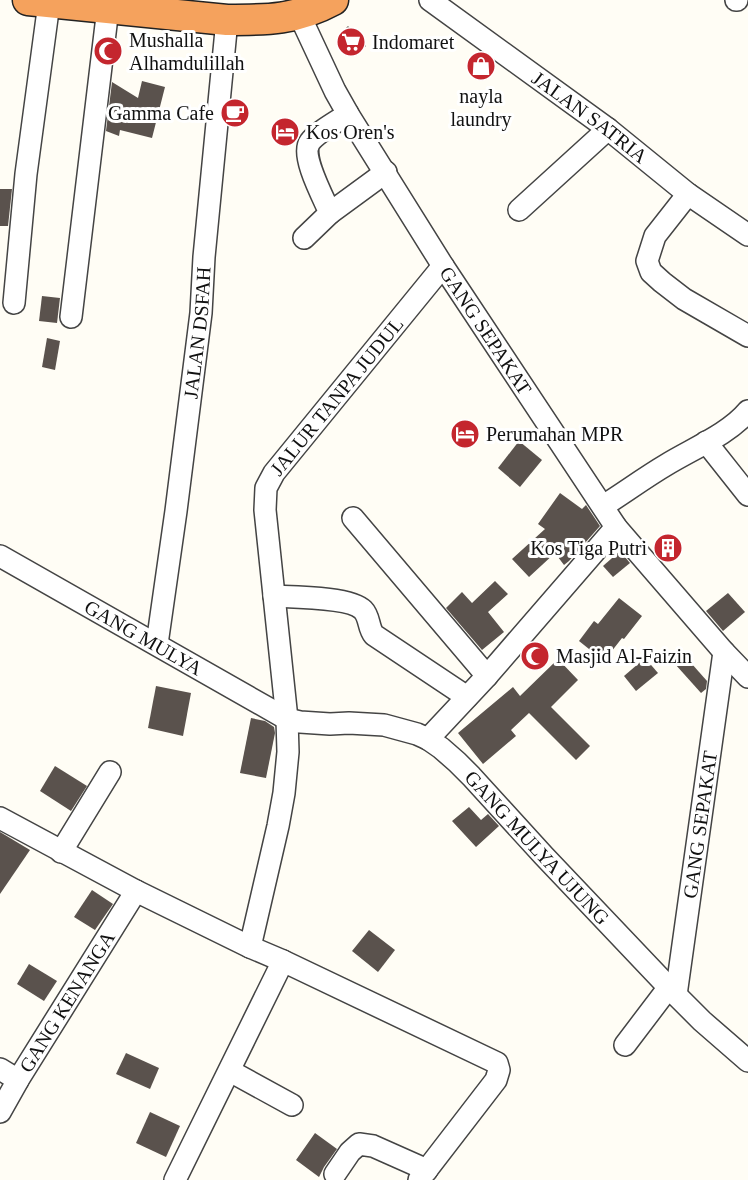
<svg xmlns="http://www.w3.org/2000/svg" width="748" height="1180" font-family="'Times New Roman',serif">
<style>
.building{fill:#5a524d}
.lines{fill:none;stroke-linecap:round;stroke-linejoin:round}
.minor-casing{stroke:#444;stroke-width:24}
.highway-casing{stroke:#222;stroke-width:33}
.minor{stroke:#fff;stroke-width:21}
.highway{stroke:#f5a25d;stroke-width:30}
.labels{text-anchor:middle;stroke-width:6;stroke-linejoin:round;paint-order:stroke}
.poi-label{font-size:20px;fill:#111;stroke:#fff;text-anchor:start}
.street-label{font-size:20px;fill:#111;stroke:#fff}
</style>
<rect width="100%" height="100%" fill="#fffdf5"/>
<!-- building -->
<g class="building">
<path d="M348,26L366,46L358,54L340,34Z"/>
<path d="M142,81L165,87L152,138L120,130L119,136L106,131L112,82L138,98Z"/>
<path d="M0,189H12L8,226H0Z"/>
<path d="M42,296L60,298L57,323L39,321Z"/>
<path d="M47,338L60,341L55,370L42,367Z"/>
<path d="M519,441L542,460L520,487L498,468Z"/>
<path d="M560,493L582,509L586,505L600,526L569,561L564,565L555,553L529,577L512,559L545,529L538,524Z"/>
<path d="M620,551L630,563L613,577L603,566Z"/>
<path d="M495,581L508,594L488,612L504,632L482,650L446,608L462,592L472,603Z"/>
<path d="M728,593L745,612L723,631L706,611Z"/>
<path d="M619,598L642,616L624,639L622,638L604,661L579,641L594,621L598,624Z"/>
<path d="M684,655L707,681L706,689L701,693L675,664Z"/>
<path d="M645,658L658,673L636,691L624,676Z"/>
<path d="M558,659L578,680L551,707L590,746L576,760L529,713L511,730L516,736L483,764L458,733L513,687L520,696Z"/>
<path d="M156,686L191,693L183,736L148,728Z"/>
<path d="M251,718L265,721L274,727L275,733L266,778L240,773Z"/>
<path d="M55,766L87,786L71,811L40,791Z"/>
<path d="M469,807L481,820L488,814L499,826L476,847L452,821Z"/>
<path d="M0,832L30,850L0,894Z"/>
<path d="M92,890L113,904L95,930L74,917Z"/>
<path d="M369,930L395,950L378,972L352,951Z"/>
<path d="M29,964L57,981L44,1001L17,984Z"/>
<path d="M126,1053L159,1068L150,1089L116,1074Z"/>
<path d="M150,1112L180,1126L166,1157L136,1143Z"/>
<path d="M315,1133L337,1149L324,1167L319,1177L296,1160Z"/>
</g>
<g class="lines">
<!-- minor casing -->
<g class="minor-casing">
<g id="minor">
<path id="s1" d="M430,0L608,129L688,194L748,235"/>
<path d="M736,0H737"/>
<path id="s2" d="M299,14L335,91L348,114L443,266L616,527L724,652L748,677"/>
<path d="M688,194L655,236L647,261L651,272L662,282L684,299L748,336"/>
<path d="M519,210L608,129"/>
<path d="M330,213L386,172"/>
<path d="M304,238L330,213C324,199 300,155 310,142C316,133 338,121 348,114"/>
<path d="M14,303L26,174L49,3"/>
<path d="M71,317L108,8"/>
<path d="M706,442L748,495"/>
<path d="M603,506C624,493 644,478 666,465C692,449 729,434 748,411"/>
<path d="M353,518L487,676"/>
<path id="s3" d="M0,556L287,719L300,722L330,724L349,723L384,725L417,734L428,739L441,748L457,762L471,776L544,856L676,995L702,1021L748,1061"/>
<path d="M274,596C293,597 351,597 363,610C370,617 368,628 374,635L467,697"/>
<path id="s4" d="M157,644L176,511L201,313L204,257L227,20"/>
<path d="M428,739L487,676L616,527"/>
<path d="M0,818L136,891"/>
<path d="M61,852L110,772"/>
<path id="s5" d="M250,947L278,826L284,793L288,752L287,719L265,510L266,488L274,473L443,266"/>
<path id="s6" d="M676,995L724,652"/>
<path d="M625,1045L669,987"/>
<path d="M0,1069L18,1080"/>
<path d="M230,1071L292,1105"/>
<path id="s7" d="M0,1112L18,1080L136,891L250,947L283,961"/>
<path d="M335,1174L350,1152L359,1144L373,1146L427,1170"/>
<path d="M175,1180L283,961L497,1063L499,1070L496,1080L419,1180"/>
</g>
</g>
<!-- highway casing -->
<g class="highway-casing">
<path id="highway" d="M28,0L227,20C268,20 296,20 333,0"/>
</g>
<!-- minor -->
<use href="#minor" class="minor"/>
<!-- highway -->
<use href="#highway" class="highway"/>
</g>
<!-- icons -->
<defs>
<g id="supermarket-disc" transform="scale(1.5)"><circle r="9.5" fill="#c4262e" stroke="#fff"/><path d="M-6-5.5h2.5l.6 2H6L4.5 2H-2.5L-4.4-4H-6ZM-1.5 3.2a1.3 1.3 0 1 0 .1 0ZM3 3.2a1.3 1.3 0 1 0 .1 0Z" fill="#fff"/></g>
<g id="mosque-disc" transform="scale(1.5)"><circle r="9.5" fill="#c4262e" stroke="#fff"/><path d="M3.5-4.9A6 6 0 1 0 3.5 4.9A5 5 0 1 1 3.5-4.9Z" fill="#fff"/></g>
<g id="shop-disc" transform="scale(1.5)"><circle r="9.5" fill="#c4262e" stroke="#fff"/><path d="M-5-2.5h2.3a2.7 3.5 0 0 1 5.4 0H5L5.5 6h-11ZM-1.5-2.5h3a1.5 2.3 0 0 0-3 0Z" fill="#fff"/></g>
<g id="cafe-disc" transform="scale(1.5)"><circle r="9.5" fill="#c4262e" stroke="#fff"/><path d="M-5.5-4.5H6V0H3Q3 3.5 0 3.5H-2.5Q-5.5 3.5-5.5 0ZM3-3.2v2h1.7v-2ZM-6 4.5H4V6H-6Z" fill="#fff"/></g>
<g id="hotel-disc" transform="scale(1.5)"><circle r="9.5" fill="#c4262e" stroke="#fff"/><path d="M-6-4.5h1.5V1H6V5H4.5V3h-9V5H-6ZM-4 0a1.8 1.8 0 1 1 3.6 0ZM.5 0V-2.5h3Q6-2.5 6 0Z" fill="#fff"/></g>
<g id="building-disc" transform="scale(1.5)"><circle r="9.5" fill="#c4262e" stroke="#fff"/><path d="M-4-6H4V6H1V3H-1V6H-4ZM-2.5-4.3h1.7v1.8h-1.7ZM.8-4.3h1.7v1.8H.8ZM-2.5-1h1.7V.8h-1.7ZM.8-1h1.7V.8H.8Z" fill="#fff"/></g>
</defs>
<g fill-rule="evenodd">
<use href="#supermarket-disc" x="351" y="42"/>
<use href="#mosque-disc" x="108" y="51"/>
<use href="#shop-disc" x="481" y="66"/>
<use href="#cafe-disc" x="235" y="113"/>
<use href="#hotel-disc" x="285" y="132"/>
<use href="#hotel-disc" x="465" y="434"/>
<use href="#building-disc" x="668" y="548"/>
<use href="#mosque-disc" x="535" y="656"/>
</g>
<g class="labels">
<!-- poi labels -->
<g class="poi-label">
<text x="129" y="47">Mushalla<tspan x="129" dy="23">Alhamdulillah</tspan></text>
<text x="372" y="49">Indomaret</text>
<text x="481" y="103" text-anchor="middle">nayla<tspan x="481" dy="23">laundry</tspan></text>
<text x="214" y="120" text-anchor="end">Gamma Cafe</text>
<text x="306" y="139">Kos Oren's</text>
<text x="486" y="441">Perumahan MPR</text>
<text x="647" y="555" text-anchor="end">Kos Tiga Putri</text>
<text x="556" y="663">Masjid Al-Faizin</text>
</g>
<!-- street labels -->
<g class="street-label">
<text dy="7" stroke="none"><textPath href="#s1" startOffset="198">JALAN SATRIA</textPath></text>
<text dy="7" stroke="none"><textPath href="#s2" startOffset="368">GANG SEPAKAT</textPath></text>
<text dy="7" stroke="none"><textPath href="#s4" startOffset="314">JALAN DSFAH</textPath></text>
<text dy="7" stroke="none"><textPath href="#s5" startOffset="580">JALUR TANPA JUDUL</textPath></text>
<text dy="7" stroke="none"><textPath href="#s3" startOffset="165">GANG MULYA</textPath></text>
<text dy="7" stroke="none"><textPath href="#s6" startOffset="172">GANG SEPAKAT</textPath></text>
<text dy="7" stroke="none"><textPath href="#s3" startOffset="628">GANG MULYA UJUNG</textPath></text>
<text dy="7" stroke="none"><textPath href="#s7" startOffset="129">GANG KENANGA</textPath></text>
</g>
</g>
</svg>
